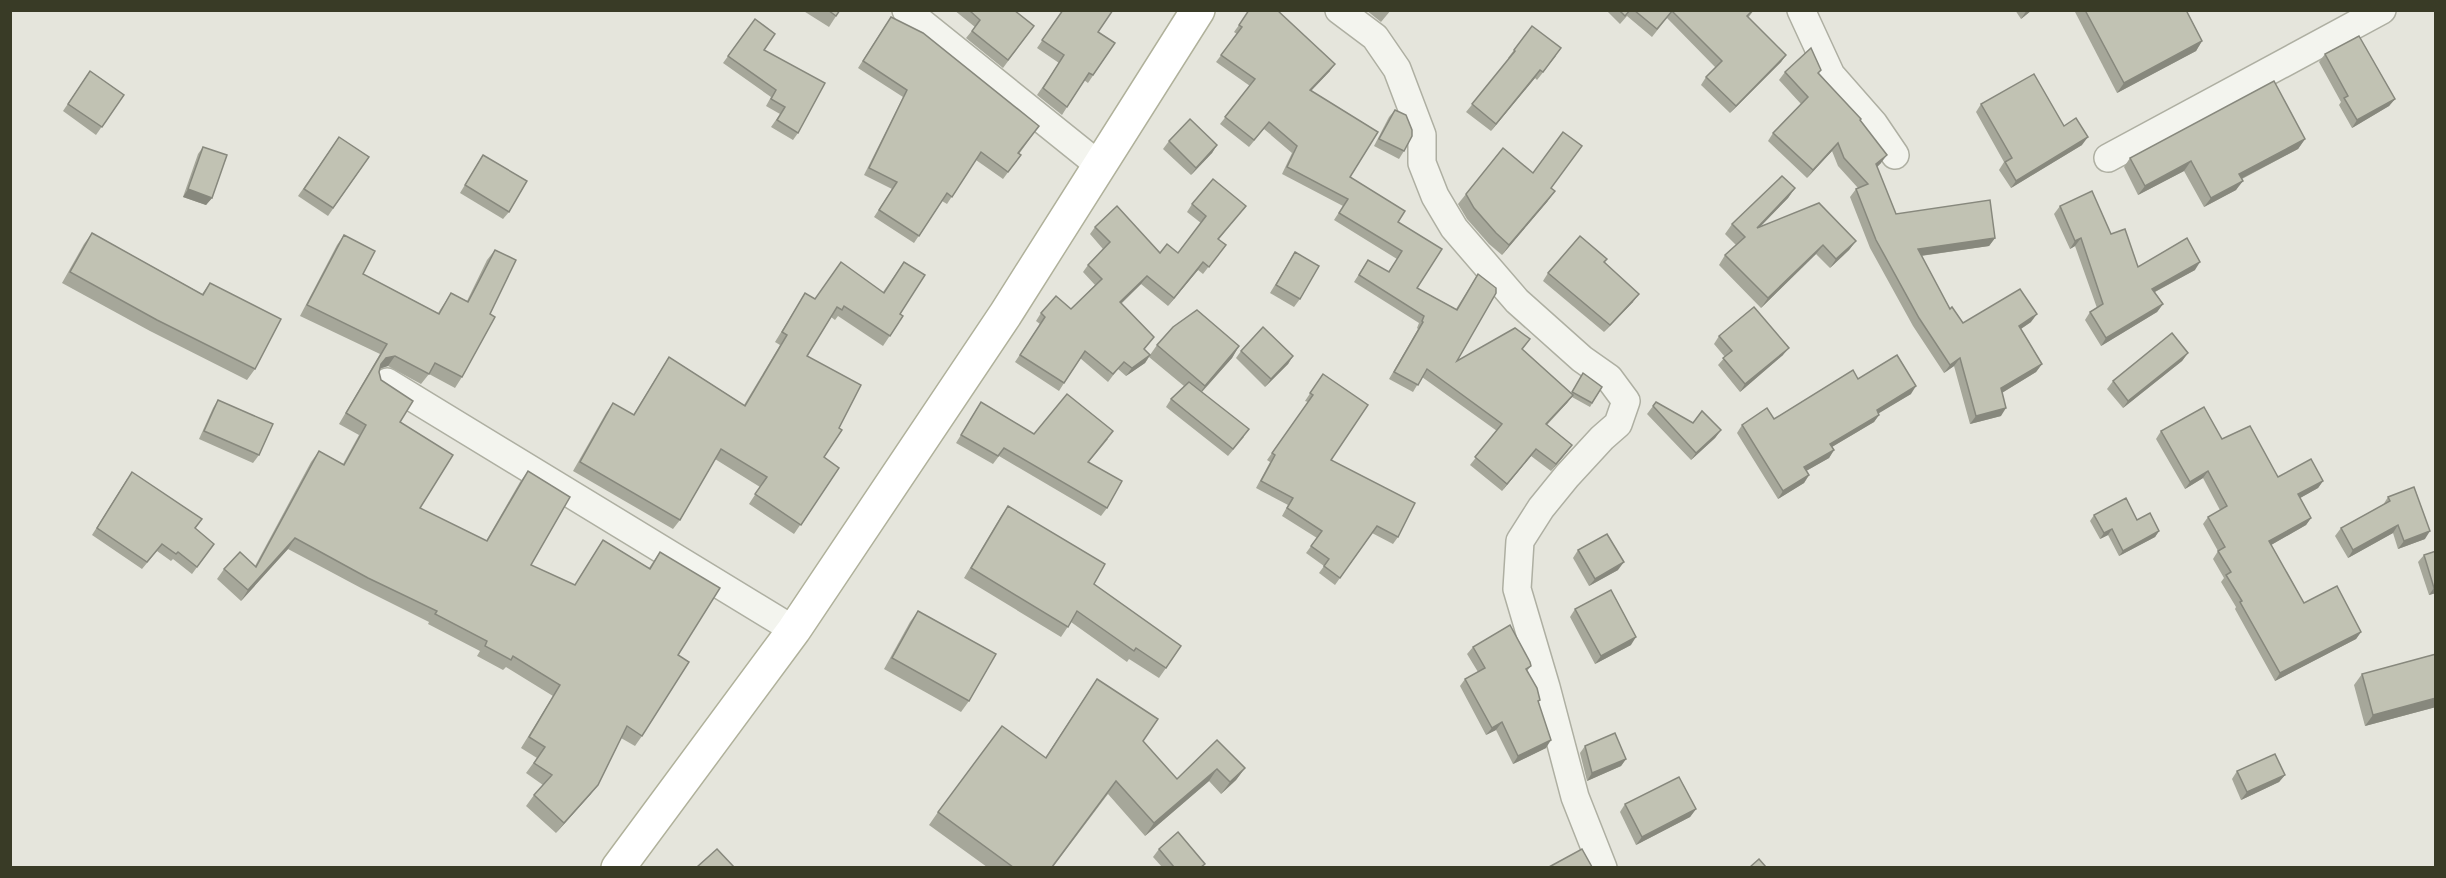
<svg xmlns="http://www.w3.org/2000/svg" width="2446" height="878" font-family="'Space Grotesk',sans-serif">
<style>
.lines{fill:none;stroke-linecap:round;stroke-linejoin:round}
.minor-casing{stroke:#aeafa2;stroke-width:30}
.major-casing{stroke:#b0b19b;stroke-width:36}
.minor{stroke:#f3f4ee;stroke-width:27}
.major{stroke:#fff;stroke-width:33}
.wall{fill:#a6a79a}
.shaded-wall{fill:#87887d}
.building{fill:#c1c2b3;stroke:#87887d;stroke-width:1.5}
</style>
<rect width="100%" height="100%" fill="#e5e5dc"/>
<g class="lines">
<!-- minor casing -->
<g class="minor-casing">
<g id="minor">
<path d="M906,10L1100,166"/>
<path d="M1339,10L1375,37L1397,69L1422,135V163L1435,196L1454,228L1517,301L1582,359L1609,378L1626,401L1618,424L1602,438L1567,476L1541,508L1520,541L1517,589L1546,687L1575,797L1603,868"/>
<path d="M1801,10L1831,75L1874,124L1895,155"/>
<path d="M2108,158L2382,10"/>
<path d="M387,382L794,630"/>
</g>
</g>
<!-- major casing -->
<g class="major-casing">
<path id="major" d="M618,868L794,630L1005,315L1198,10"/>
</g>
<!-- minor -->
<use href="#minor" class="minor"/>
<!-- major -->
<use href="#major" class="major"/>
</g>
<!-- wall -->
<g class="wall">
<path d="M802,10H840L829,27Z"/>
<path d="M954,10H1014L1034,26L1003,68L966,38L975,27Z"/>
<path d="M1063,10L1098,32L1115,43L1088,83L1084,80L1062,115L1037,95L1059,63L1037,48Z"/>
<path d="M1366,10H1391L1381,22Z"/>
<path d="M1606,10H1754L1748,18L1786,55L1781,62L1730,113L1701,85L1706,77L1716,68L1667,18L1652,37L1627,16L1620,24Z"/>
<path d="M2015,10H2032L2021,19Z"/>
<path d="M2074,10H2186L2202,41L2196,51L2117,93Z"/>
<path d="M1249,11L1330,71L1311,91L1350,177L1398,222L1417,288L1456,309L1478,274L1457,361L1522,349L1571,394L1583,373L1602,387L1590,407L1572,397L1567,403L1547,425L1572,445L1567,452L1551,471L1531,456L1502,491L1470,465L1497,431L1422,377L1413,392L1389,379L1418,329L1417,328L1419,323L1354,282L1368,260L1388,272L1397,259L1334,220L1343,206L1282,174L1292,153L1264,129L1249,147L1220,124L1250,86L1216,62L1237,34L1234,32Z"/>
<path d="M755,19L764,50L798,133L793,140L771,127L780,114L766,106L771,97L723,63Z"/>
<path d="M886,24L1039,126L1019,154L1021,155L1003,179L976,160L947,204L942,201L914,243L874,217L892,189L864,175L903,97L858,68Z"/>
<path d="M1514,50L1556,56L1537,80L1535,78L1491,131L1466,112L1509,59L1508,58Z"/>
<path d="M2325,54L2395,99L2389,106L2352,128L2339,105L2341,102L2319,62Z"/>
<path d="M90,71L124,95L96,135L63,111Z"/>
<path d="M1785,72L1819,73L1860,120L1881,163L1877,167L1896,214L1995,238L1989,246L1921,256L1950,309L1963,323L2031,322L2021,329L2042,364L2036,372L2002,393L2001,416L1970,424L1954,366L1944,373L1913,326L1870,248L1850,197L1856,189L1858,188L1838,166L1832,151L1807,178L1768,141L1773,133L1801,104L1779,80Z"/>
<path d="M1981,104L2064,126L2082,145L2011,188L1999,170L2004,162L1976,112Z"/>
<path d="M1395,110L1404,151L1399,159L1374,146L1389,117Z"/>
<path d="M339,137L369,157L328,216L298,196Z"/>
<path d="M2305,139L2298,149L2242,179L2236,190L2204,207L2184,171L2138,195L2124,167L2130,158Z"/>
<path d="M1169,141L1217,145L1212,153L1191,175L1163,149Z"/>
<path d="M203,147L212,198L206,205L183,197L198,154Z"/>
<path d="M483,155L509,212L503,219L460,193Z"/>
<path d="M1551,188L1555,191L1547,202L1502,255L1489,244L1467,219L1458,204L1466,194Z"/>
<path d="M1795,188L1788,198L1761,226L1856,241L1849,250L1830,268L1816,254L1761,308L1719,265L1725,255L1736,245L1725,234L1732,224Z"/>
<path d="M1192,204L1240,213L1219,239L1220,252L1203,274L1198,270L1168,306L1141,284L1121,304L1144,349L1150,355L1157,345L1239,346L1232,358L1202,392L1244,437L1228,456L1166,407L1171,399L1184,386L1149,357L1145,363L1126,376L1118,369L1108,382L1080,358L1059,391L1015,362L1040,324L1036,321L1041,313L1071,309L1095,285L1083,272L1088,265L1103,249L1090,234L1095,227L1160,253H1178L1201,223L1187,212Z"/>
<path d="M2060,206L2111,234L2138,267L2195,270L2155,292L2163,304L2157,312L2101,346L2085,320L2090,312L2097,308L2075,246L2070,249L2054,214Z"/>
<path d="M92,233L202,294L210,283L255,369L247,380L150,331L62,283L84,244Z"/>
<path d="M344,235L363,274L438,313L451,293L467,301L487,260L495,250L490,314L462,377L455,388L429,374L421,384L388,366L380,368L379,372L381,380L400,422L420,508L486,541L520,482L528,471L531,565L575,585L603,540L649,568L660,552L678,655L642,736L635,746L621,738L590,795L556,833L526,806L534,795L543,785L526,773L537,758L521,748L553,696L506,667L503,670L477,656L480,651L428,624L429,622L361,588L288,549L241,601L217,579L224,569L255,566L311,462L319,451L343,464L359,435L339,424L380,354L300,316L337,245Z"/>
<path d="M1295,252L1300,299L1294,307L1270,293Z"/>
<path d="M904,262L900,314L903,316L883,346L838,316L835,320L831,317L807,356L824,457L839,468L794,534L749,504L760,487L715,459L680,520L673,529L573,471L606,413L613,403L633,415L669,357L744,405L780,345L775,342L805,293L815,299L883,292Z"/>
<path d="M1605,262L1633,302L1604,332L1543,281L1548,273Z"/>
<path d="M1719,336L1783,355L1740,392L1718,365L1725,357L1714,344Z"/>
<path d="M1241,351L1293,356L1288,364L1265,387L1236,358Z"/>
<path d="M2188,353L2182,361L2123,408L2107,389L2113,381Z"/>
<path d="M1323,374L1331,460L1398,537L1393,544L1372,533L1335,585L1319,573L1324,566L1306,553L1317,538L1282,516L1288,505L1256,488L1270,462L1267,460L1308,402L1305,401Z"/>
<path d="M1858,379L1911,394L1878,413L1879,415L1874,422L1832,447L1834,450L1829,458L1806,471L1809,475L1804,483L1778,499L1737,433L1742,425L1774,419Z"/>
<path d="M218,400L259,455L253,463L199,439L213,408Z"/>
<path d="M981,402L1034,434L1108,439L1088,463L1107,508L1101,516L999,456L993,464L956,443Z"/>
<path d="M1656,402L1693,423L1721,430L1715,438L1691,460L1647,414Z"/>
<path d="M2161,431L2222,439L2278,477L2323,481L2318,488L2300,498L2311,518L2306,525L2271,545L2304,603L2361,632L2356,639L2275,681L2235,609L2236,607L2221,582L2224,578L2213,559L2218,551L2203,524L2208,517L2220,510L2203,478L2185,489L2156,439Z"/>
<path d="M127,479L214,544L192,574L173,559L171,561L157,551L142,569L92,535Z"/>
<path d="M2388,497L2425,539L2398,549L2393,533L2348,558L2335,536L2341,528L2383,505Z"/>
<path d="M1008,506L1094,584L1166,668L1159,678L1129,659L1127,662L1071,622L1061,637L964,578L1001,516Z"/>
<path d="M2094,515L2137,520L2159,531L2155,537L2119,556L2108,535L2100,539L2090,521Z"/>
<path d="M1578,550L1618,570L1589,586L1573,558Z"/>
<path d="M2424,555L2436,593L2429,595L2418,562Z"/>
<path d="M1575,609L1631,645L1595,664L1570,617Z"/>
<path d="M918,611L969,701L961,712L884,669L910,622Z"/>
<path d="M1473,647L1531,666L1527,671L1539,702L1546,748L1513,764L1496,730L1486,735L1460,686L1465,679L1478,672L1467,654Z"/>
<path d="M2436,654V707L2365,726L2354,685L2362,674Z"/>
<path d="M1097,679L1143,741L1177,779L1217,740L1245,768L1236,780L1221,794L1209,781L1145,836L1108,794L1053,867H987L929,825L938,812L1045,758Z"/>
<path d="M1585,746L1626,759L1621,766L1587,781L1580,753Z"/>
<path d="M2237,771L2285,775L2279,782L2241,800L2232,779Z"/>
<path d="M1625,804L1696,809L1690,817L1636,845L1620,812Z"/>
<path d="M1159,849L1203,867H1162L1153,857Z"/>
</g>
<!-- shaded-wall -->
<g class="shaded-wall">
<path d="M2027,10H2032L2021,19Z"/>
<path d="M2202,41L2196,51L2117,93L2124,83Z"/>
<path d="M1786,55L1781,62L1730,113L1736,106Z"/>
<path d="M1335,64L1330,71L1304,98L1310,90Z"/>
<path d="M1540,70L1535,78L1491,131L1496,124Z"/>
<path d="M2395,99L2389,106L2352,128L2357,120Z"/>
<path d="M2088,137L2082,145L2011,188L2016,181Z"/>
<path d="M2305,139L2298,149L2233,183L2239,174Z"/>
<path d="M1838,143L1832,151L1807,178L1813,170Z"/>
<path d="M1217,145L1212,153L1191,175L1196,168Z"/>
<path d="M1887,155L1881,163L1871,173L1876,164Z"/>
<path d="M2191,161L2184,171L2138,195L2145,186Z"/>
<path d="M2243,181L2236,190L2204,207L2211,198Z"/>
<path d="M1795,188L1788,198L1750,237L1757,228Z"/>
<path d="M188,189L212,198L206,205L183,197Z"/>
<path d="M1555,191L1547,202L1502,255L1509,245Z"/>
<path d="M1995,238L1989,246L1912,257L1918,249Z"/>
<path d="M2081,238L2075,246L2070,249L2075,241Z"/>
<path d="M1856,241L1849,250L1830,268L1836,259Z"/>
<path d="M1823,245L1816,254L1761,308L1768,298Z"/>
<path d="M1203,262L1198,270L1168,306L1174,298Z"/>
<path d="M2200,262L2195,270L2147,296L2152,289Z"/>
<path d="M1147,276L1141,284L1114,310L1120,302Z"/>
<path d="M1639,294L1633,302L1604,332L1610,325Z"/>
<path d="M2163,304L2157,312L2101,346L2106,338Z"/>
<path d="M2037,314L2031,322L2013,334L2019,326Z"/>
<path d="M1239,346L1232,358L1197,397L1205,386Z"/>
<path d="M1789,348L1783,355L1740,392L1745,384Z"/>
<path d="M2188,353L2182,361L2123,408L2128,401Z"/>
<path d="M1150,355L1145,363L1126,376L1132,368Z"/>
<path d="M395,356L388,366L379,369L381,364L386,358Z"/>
<path d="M1293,356L1288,364L1265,387L1271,379Z"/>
<path d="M1960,358L1954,366L1944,373L1950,365Z"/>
<path d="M2042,364L2036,372L1995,397L2001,388Z"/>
<path d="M1916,386L1911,394L1871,418L1877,410Z"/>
<path d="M1573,395L1567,403L1540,431L1546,424Z"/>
<path d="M2006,408L2001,416L1970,424L1976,416Z"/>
<path d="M1879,415L1874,422L1825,451L1830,444Z"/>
<path d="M1721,430L1715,438L1691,460L1696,453Z"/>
<path d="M1572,445L1567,452L1551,471L1556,464Z"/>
<path d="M1536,449L1531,456L1502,491L1507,484Z"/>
<path d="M1834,450L1829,458L1799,475L1804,467Z"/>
<path d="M2208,471L2203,478L2185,489L2190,482Z"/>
<path d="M1809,475L1804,483L1778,499L1783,491Z"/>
<path d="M2323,481L2318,488L2293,502L2298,494Z"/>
<path d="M2311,518L2306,525L2264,549L2269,541Z"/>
<path d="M2398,525L2393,533L2348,558L2353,550Z"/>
<path d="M2112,529L2108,535L2100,539L2104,533Z"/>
<path d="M2159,531L2155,537L2119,556L2123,551Z"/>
<path d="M2430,531L2425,539L2398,549L2404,541Z"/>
<path d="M295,538L288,549L241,601L248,590Z"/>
<path d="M1624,562L1618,570L1589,586L1595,579Z"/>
<path d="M2436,587V593L2429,595L2434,588Z"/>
<path d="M2361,632L2356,639L2275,681L2280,673Z"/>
<path d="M1636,637L1631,645L1595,664L1601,656Z"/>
<path d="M2436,698V707L2365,726L2373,715Z"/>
<path d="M1502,722L1496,730L1486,735L1492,728Z"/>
<path d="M1551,740L1546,748L1513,764L1518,756Z"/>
<path d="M1626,759L1621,766L1587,781L1592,773Z"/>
<path d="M1245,768L1236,780L1221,794L1230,782Z"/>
<path d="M1217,769L1209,781L1145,836L1154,823Z"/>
<path d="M2285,775L2279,782L2241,800L2247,792Z"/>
<path d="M598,785L590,795L556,833L564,823Z"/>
<path d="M1696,809L1690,817L1636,845L1642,837Z"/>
</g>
<!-- building -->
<g class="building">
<path d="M828,10H840L836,16Z"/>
<path d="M969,10H1014L1034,26L1008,60L972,31L980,20Z"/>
<path d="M1063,10H1113L1098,32L1115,43L1093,75L1089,73L1067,107L1043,88L1064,55L1042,40Z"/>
<path d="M1249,10H1277L1335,64L1310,90L1378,132L1350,177L1405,211L1398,222L1442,249L1417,288L1457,310L1478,274L1496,288V293L1457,361L1515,328L1530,339L1522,349L1573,395L1546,424L1572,445L1556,464L1536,449L1507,484L1475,457L1502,424L1427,369L1418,385L1394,372L1423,322L1422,321L1424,316L1359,275L1368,260L1389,272L1402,251L1339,213L1348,199L1287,167L1297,146L1269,122L1254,140L1225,117L1255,79L1221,55L1242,27L1239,25Z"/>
<path d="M1619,10H1630L1625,16Z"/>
<path d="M1634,10H1753L1747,16L1786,55L1736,106L1706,77L1722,61L1672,11L1657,29Z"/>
<path d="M2085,10H2186L2202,41L2124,83Z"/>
<path d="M891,17L923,33L1039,126L1018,153L1021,155L1008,172L981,152L952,197L947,193L919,236L879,210L897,182L869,168L907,90L863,61Z"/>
<path d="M755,19L775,34L764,50L825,83L798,133L777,120L785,107L771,99L776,90L728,56Z"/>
<path d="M1532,26L1561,48L1543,72L1540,70L1496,124L1472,104L1515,51L1514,50Z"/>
<path d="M2359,36L2395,99L2357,120L2344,98L2348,96L2325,54Z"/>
<path d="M1811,48L1821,70L1818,73L1861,119L1860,120L1887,155L1876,164L1896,214L1990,200L1995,238L1918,249L1950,309L1952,307L1963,323L2020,289L2037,314L2019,326L2042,364L2001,388L2006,408L1976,416L1960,358L1950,365L1919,318L1876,240L1856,189L1868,184L1844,158L1838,143L1813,170L1773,133L1808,97L1785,72Z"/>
<path d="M90,71L124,95L102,127L68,104Z"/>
<path d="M2034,74L2064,126L2076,118L2088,137L2016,181L2005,162L2012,158L1981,104Z"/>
<path d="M2274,81L2305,139L2239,174L2243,181L2211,198L2191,161L2145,186L2130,158Z"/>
<path d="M1395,110L1406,115L1412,130V136L1404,151L1379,139Z"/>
<path d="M1190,119L1217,145L1196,168L1169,141Z"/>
<path d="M1563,132L1582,146L1551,188L1555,191L1509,245L1496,233L1474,208L1466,194L1503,148L1533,173Z"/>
<path d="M339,137L369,157L333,208L304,189Z"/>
<path d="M203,147L227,155L212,198L188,189Z"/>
<path d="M483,155L527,181L509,212L465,185Z"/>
<path d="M1782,176L1795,188L1757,228L1819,203L1856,241L1836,259L1823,245L1768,298L1725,255L1745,237L1732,224Z"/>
<path d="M1213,179L1246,206L1218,239L1226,245L1209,267L1203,262L1174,298L1147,276L1120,302L1154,337L1144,349L1150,355L1132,368L1124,362L1113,374L1085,351L1064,383L1020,355L1045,317L1041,313L1056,296L1071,309L1102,279L1088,265L1110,242L1095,227L1117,206L1160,253L1167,244L1178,253L1206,216L1192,204Z"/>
<path d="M2092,191L2111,234L2125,229L2138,267L2187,238L2200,262L2152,289L2163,304L2106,338L2090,312L2103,304L2081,238L2075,241L2060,206Z"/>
<path d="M92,233L203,295L210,283L281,319L255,369L157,320L70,272Z"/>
<path d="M344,235L375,251L363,274L439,314L451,293L468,302L495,250L516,260L490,314L495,317L462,377L435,363L429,374L395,356L386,358L381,364L379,372L381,380L413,401L400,422L453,455L420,508L487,541L528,471L570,497L531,565L575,585L603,540L650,569L660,552L720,588L678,655L689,662L642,736L627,726L598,785L564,823L534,795L552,775L534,763L545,747L529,737L560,685L513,656L511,660L485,646L487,641L435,614L437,611L368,578L295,538L248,590L224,569L240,552L256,567L319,451L344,465L366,425L346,413L387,344L307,305Z"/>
<path d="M1580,236L1607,259L1604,262L1639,294L1610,325L1548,273Z"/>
<path d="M1295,252L1319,266L1300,299L1276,285Z"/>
<path d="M841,262L884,293L904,262L925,275L900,314L903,316L890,336L844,306L842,310L837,307L807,356L861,385L839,428L842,430L824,457L839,468L801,525L755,494L767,477L721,449L680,520L580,462L613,403L634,415L669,357L745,406L787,335L782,332L805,293L815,299Z"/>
<path d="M1754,307L1789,348L1745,384L1723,358L1732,351L1719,336Z"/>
<path d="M1197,310L1239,346L1205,386L1157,345L1173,327Z"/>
<path d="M1263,327L1293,356L1271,379L1241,351Z"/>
<path d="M2172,333L2188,353L2128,401L2113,381Z"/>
<path d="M1897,355L1916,386L1877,410L1879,415L1830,444L1834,450L1804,467L1809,475L1783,491L1742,425L1767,408L1774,419L1853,370L1858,379Z"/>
<path d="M1583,373L1602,387L1592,403L1572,392Z"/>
<path d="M1323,374L1368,405L1331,460L1415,503L1398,537L1377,526L1340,578L1324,566L1329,559L1311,546L1322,531L1287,508L1293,498L1261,481L1275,455L1272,453L1313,395L1310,393Z"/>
<path d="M1189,382L1249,429L1233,449L1171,399Z"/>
<path d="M1067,394L1113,431L1088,462L1122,481L1107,508L1004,448L998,456L961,435L981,402L1034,434Z"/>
<path d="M218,400L273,424L259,455L204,431Z"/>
<path d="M1656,402L1693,423L1702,411L1721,430L1696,453L1653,406Z"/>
<path d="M2204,407L2222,439L2250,426L2278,477L2311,459L2323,481L2298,494L2311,518L2269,541L2304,603L2337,586L2361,632L2280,673L2240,602L2242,601L2226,575L2231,572L2218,551L2225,547L2208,517L2227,506L2208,471L2190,482L2161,431Z"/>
<path d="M132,472L202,519L195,528L214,544L197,567L178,552L176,554L162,544L147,562L97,528Z"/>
<path d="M2414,487L2430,531L2404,541L2398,525L2353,550L2341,528L2390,501L2388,497Z"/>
<path d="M2126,498L2137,520L2150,513L2159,531L2123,551L2112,529L2104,533L2094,515Z"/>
<path d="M1008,506L1105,564L1094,584L1181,646L1166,668L1136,648L1134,651L1077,611L1068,627L971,568Z"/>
<path d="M1607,534L1624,562L1595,579L1578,550Z"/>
<path d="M2436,551V587L2434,588L2424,555Z"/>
<path d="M1611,590L1636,637L1601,656L1575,609Z"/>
<path d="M918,611L996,654L969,701L892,658Z"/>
<path d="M1510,625L1530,662L1531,666L1526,669L1537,688L1540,700L1538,701L1551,740L1518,756L1502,722L1492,728L1465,679L1485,668L1473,647Z"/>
<path d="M2436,654V698L2373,715L2362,674Z"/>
<path d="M1097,679L1158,719L1143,741L1177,779L1217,740L1245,768L1230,782L1217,769L1154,823L1116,781L1052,867H1013L938,812L1002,726L1046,758Z"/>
<path d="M1615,733L1626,759L1592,773L1585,746Z"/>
<path d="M2275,754L2285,775L2247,792L2237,771Z"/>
<path d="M1679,777L1696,809L1642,837L1625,804Z"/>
<path d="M1178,832L1205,864L1201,867H1174L1159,849Z"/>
<path d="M717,849L734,867H697Z"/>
<path d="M1582,849L1592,867H1549Z"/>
<path d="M1759,859L1766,867H1750Z"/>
</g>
<!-- border -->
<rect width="2446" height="878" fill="none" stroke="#393b26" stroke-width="24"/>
</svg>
